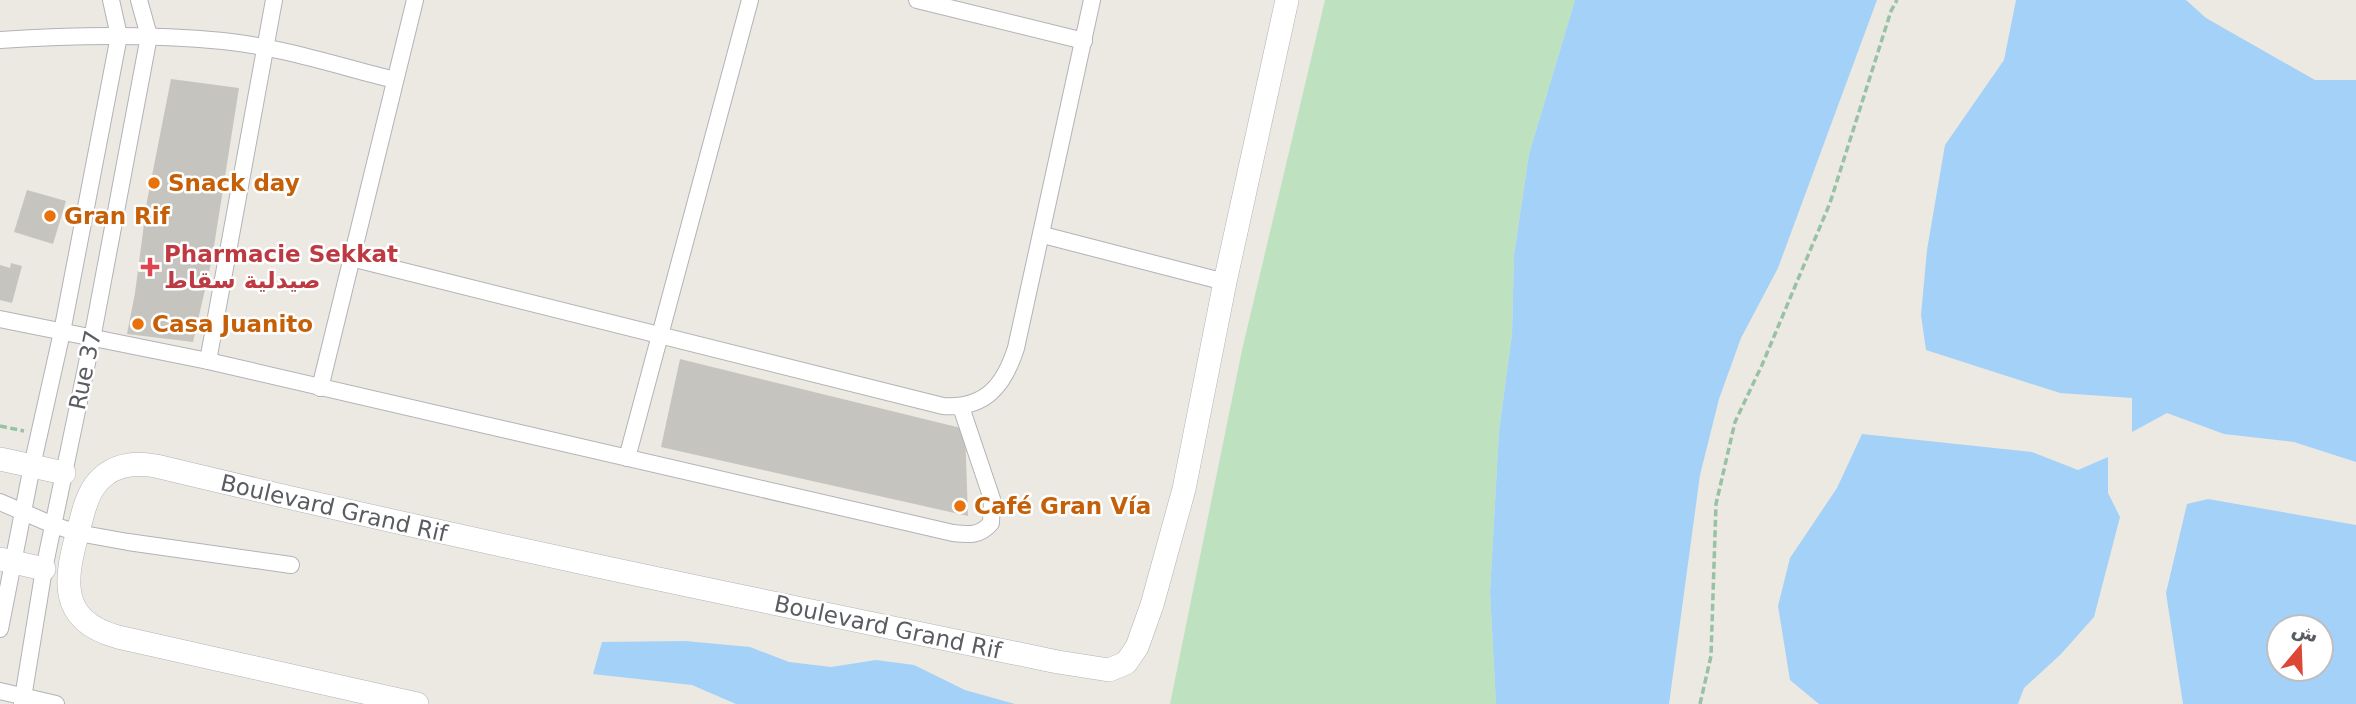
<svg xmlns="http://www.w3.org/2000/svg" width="2356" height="704" font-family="'DejaVu Sans',Cairo,sans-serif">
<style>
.green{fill:#bee2bf}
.water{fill:#a4d1f8;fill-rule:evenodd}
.building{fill:#c6c4be}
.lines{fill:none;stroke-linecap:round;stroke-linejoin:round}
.street-casing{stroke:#b1b3b8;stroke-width:18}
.secondary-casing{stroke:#b0b3b8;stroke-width:24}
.path{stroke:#99c1a5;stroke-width:3.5;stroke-dasharray:7 3.5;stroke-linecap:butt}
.street{stroke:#fff;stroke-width:16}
.secondary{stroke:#fff;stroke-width:23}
.food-dot{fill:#e8710a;stroke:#fff;stroke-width:2.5}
.health-dot{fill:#e0444e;stroke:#fff;stroke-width:2.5}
.labels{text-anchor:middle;stroke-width:5;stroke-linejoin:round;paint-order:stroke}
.food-label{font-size:23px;font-weight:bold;fill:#c56008;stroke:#fff;text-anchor:start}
.health-label{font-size:23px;font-weight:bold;fill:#be3a42;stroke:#fff;text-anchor:start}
.street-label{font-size:23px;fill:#595c61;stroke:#fff}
</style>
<rect width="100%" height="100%" fill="#ebe9e1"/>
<!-- green -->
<path class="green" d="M1325,0H1575L1529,154L1514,255L1512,334L1499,431L1490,592L1496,704H1170L1242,350Z"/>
<!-- water -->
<g class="water">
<path d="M1575,0H1877L1778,268L1741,338L1719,399L1700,475L1669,704H1496L1490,592L1499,431L1512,334L1514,255L1529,154Z"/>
<path d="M2016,0H2186L2206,18L2315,80H2356V462L2294,442L2224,434L2167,413L2132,432V398L2060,393L1926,350L1921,315L1927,250L1945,145L2004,60Z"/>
<path d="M1862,434L2032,452L2078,470L2108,457V493L2120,517L2094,617L2061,654L2024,688L2018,704H1819L1790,680L1778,606L1790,558L1837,488Z"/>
<path d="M2208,499L2356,525V704H2183L2166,593L2187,504ZM2279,627H2321V669H2279Z"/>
<path d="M685,641L750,647L789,662L831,667L876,660L914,665L965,690L1015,704H736L692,685L593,674L602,642Z"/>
</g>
<!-- building -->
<g class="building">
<path d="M171,79L239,88L212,259L193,342L127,334L135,293L147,201Z"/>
<path d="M27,190L66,201L53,244L14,232Z"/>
<path d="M11,263L22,266L12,303L0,300V265L10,268Z"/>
<path d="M680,359L965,429L968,516L661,447Z"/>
</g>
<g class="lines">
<!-- street casing -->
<g class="street-casing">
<g id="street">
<path d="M917,0L1084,41"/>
<path d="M0,40C74,35 149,34 223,41C281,47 338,66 395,80"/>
<path d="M1043,235L1225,282"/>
<path d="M351,258L943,406C985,409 1004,386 1016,348L1092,0"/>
<path d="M0,319L208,361L953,533C969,535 980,536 991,523L992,499L961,407"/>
<path d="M208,361L274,0"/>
<path d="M320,388L415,0"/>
<path d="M627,458L750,0"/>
<path d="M0,502L53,525L78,533L128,542L291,565"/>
<path d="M0,629L32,466L62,332L119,36L111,0"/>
<path d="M0,691L56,704"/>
<path d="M22,704L44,569L92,339L149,36L139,0"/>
</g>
</g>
<!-- secondary casing -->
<g class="secondary-casing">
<g id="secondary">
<path d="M0,459L64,473"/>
<path d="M0,559L44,569"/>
<path d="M417,704L118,637C56,620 65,577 79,528C84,509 88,488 105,475C120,463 138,463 156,466C455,538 757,600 1058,662L1109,670L1126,663L1137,647L1152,605L1184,489L1225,282L1287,0"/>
</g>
</g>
<!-- path -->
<g class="path">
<path d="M0,426L24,431"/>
<path d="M1700,704L1711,656L1716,504L1735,422L1762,365L1830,203L1891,11L1897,0"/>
</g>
<!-- street -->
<use href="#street" class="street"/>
<!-- secondary -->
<use href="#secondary" class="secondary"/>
</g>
<!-- markers -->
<g class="food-dot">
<circle cx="154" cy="183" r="7"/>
<circle cx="50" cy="216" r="7"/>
<circle cx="138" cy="324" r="7"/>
<circle cx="960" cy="506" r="7"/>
</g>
<path class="health-dot" d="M146.5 256.5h7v7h7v7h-7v7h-7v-7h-7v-7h7z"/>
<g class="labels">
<!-- food labels -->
<g class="food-label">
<text x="168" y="191">Snack day</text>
<text x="64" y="224">Gran Rif</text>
<text x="152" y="332">Casa Juanito</text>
<text x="974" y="514">Café Gran Vía</text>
</g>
<!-- health labels -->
<g class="health-label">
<text x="164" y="262">Pharmacie Sekkat<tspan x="164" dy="26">صيدلية سقاط</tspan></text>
</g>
<!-- street labels -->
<g class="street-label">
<text transform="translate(85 370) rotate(-78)" y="8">Rue 37</text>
<text transform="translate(334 508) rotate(13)" y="8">Boulevard Grand Rif</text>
<text transform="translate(888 627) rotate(12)" y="8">Boulevard Grand Rif</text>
</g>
</g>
<!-- north arrow -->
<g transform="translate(2300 648) rotate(19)"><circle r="33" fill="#ffffff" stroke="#bdbec0" stroke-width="2"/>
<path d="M0-5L12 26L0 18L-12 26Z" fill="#dc4736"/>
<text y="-10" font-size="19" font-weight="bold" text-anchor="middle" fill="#595c61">ش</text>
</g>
</svg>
